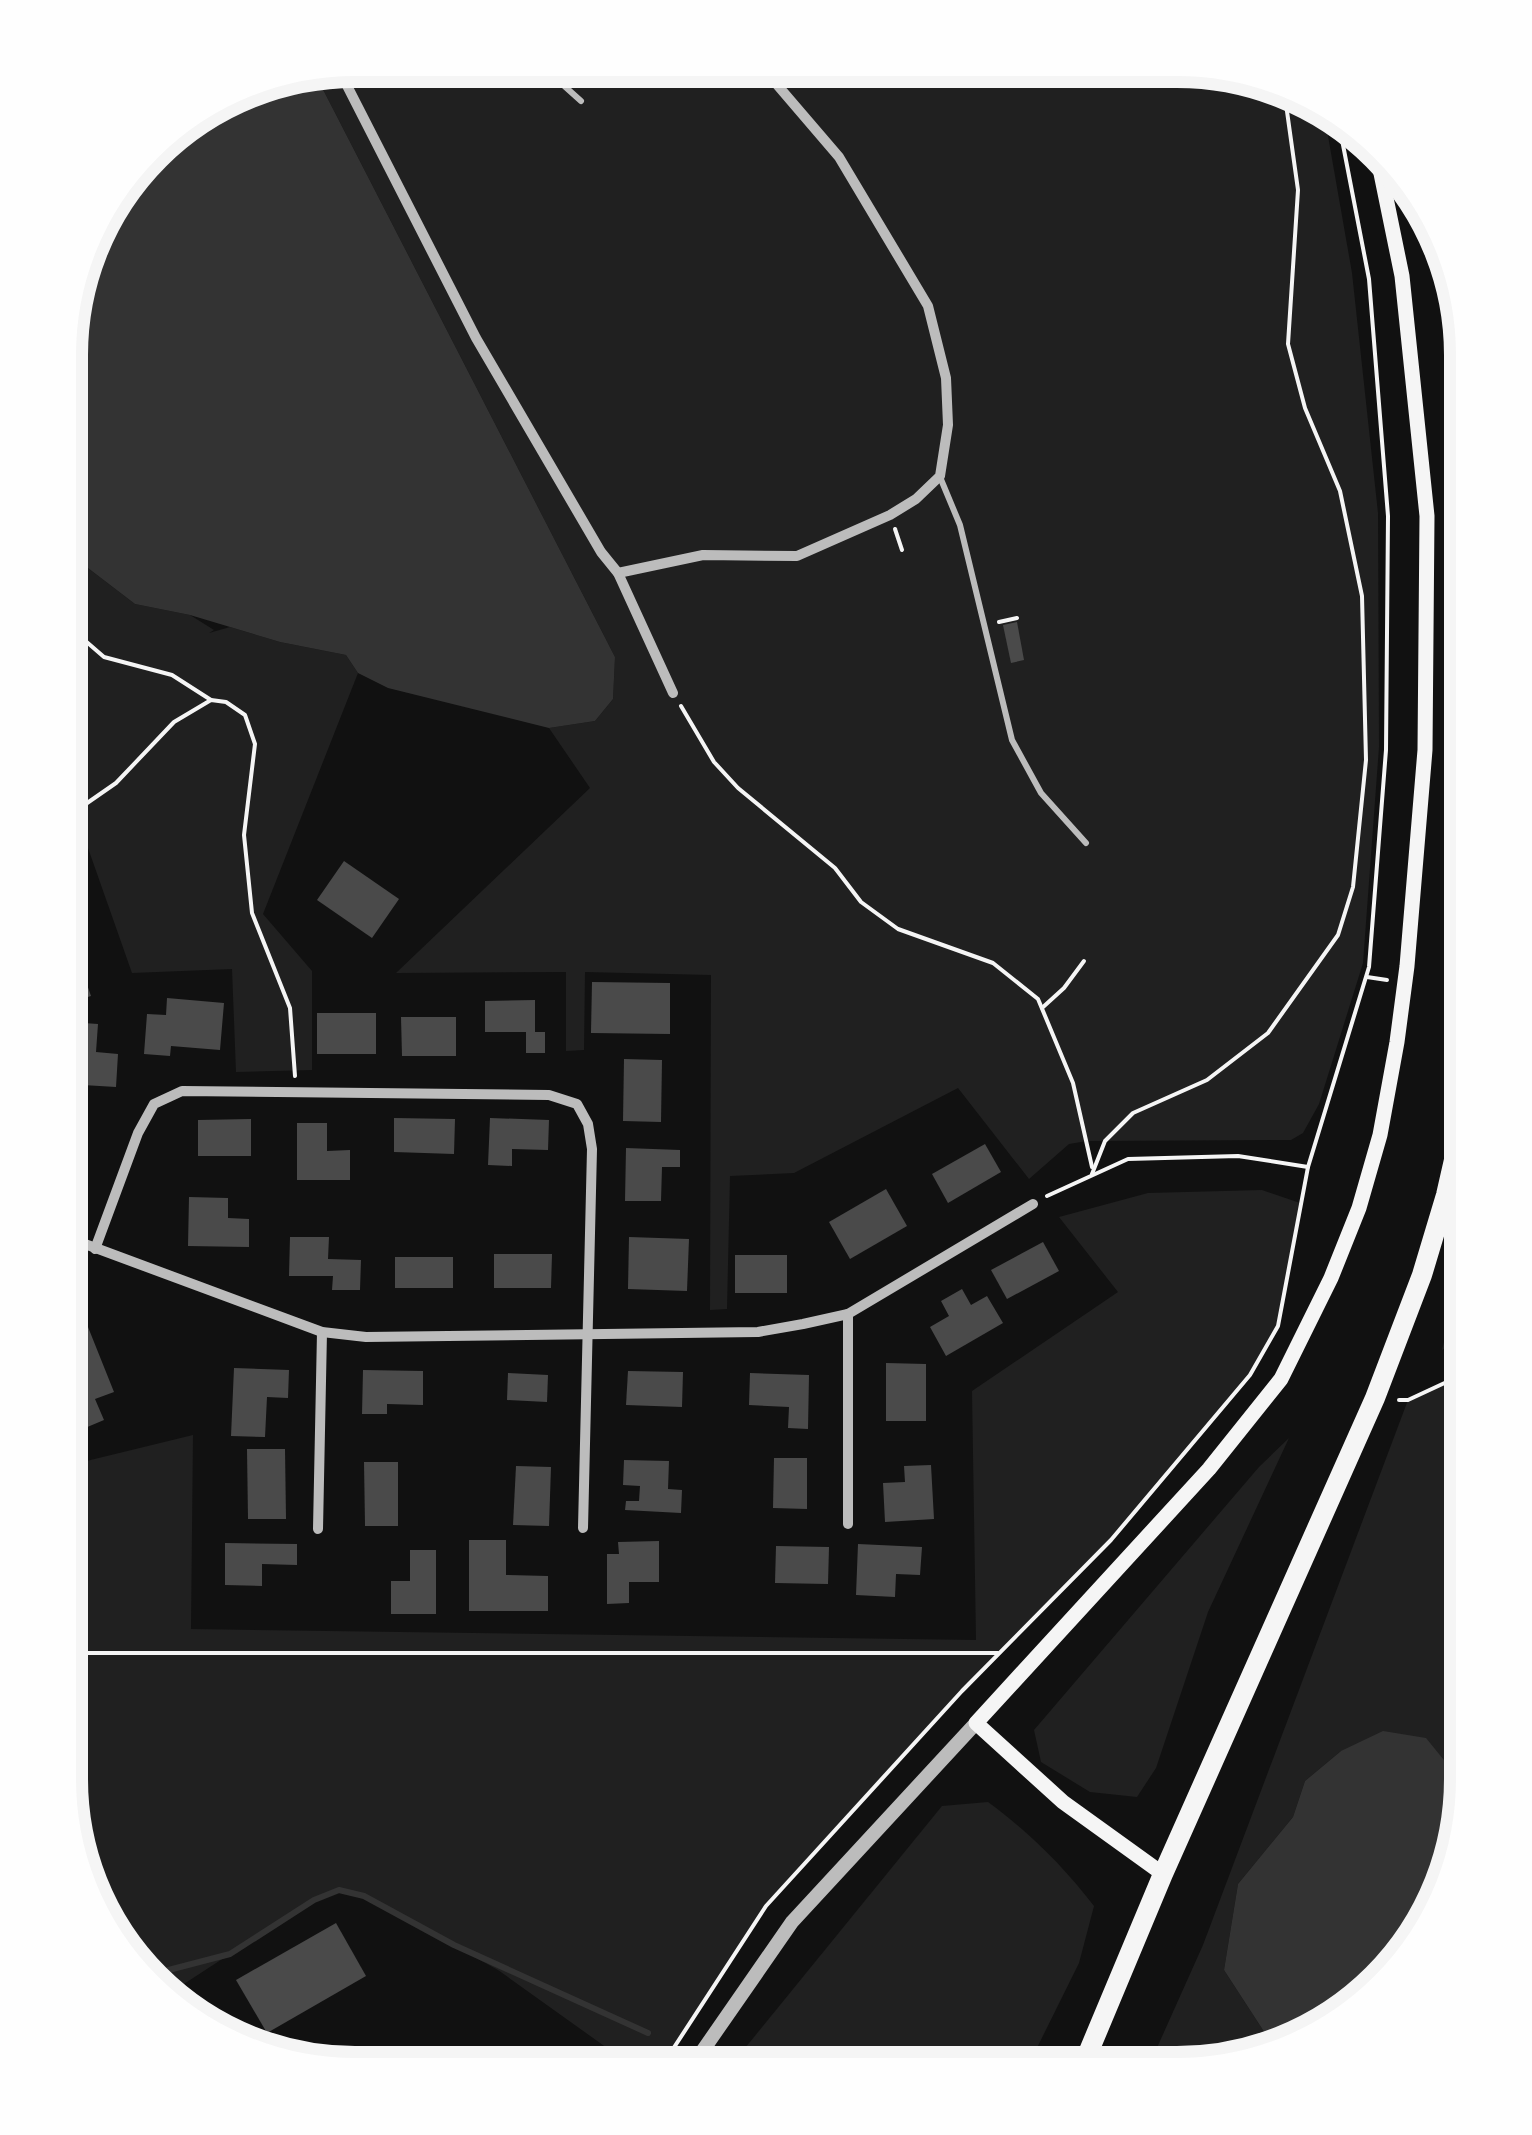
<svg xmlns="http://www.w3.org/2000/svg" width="1532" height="2135" font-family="'Titillium Web',sans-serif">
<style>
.green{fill:#202020}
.water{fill:#333}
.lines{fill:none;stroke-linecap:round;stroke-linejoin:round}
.stream{stroke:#333;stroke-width:6}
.building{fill:#4a4a4a}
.path{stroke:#f5f5f5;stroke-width:4}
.service{stroke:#bcbcbc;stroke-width:6}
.minor{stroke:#bcbcbc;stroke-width:10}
.tertiary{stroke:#bcbcbc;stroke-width:14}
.secondary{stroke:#f5f5f5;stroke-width:15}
.trunk{stroke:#f5f5f5;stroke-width:20}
.rim{fill:none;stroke:#f5f5f5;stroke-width:12}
</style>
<rect width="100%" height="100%" fill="#111"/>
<!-- green -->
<g class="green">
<path d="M356,65L1215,68L1324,113L1352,273L1378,513L1379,747L1363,963L1319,1104L1303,1133L1291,1140L1087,1141L1069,1144L1029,1179L958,1088L794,1173L730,1176L727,1309L710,1310L711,975L585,972L584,1050L566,1051V972L396,973L590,788L549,728L595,721L613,699L615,657L314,72Z"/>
<path d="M67,552L135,604L190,615L214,630L209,633L230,627L280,642L346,655L358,673L263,914L312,971V1070L236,1072L232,969L132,973L82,831L67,836V805L70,803L67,793Z"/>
<path d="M1262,1190L1303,1204L1278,1326L1250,1375L1111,1540L998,1653L766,1906L660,2069L635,2068L498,1970L364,1896L340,1890L313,1900L167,1995L95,1907L65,1780L66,1466L193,1435L191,1629L976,1640L972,1391L1118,1292L1059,1217L1148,1193Z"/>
<path d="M1467,1250V1328L1462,1339L1442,1350Z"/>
<path d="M1467,1356C1467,1385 1469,1415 1466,1444C1463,1485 1456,1504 1466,1547V1800L1452,1770L1341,1751L1305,1781L1293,1817L1238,1884L1224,1970L1274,2047L1177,2070H1147L1203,1945L1408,1400L1451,1380Z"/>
<path d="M1289,1438L1208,1612L1156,1768L1137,1797L1090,1792L1041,1762L1034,1730L1259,1467Z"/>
<path d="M988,1802C1030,1833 1062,1865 1094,1906L1079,1963L1026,2070L728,2069L942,1806Z"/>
</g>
<!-- water -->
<g class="water">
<path d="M314,72L615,657L613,699L595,721L549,728L388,688L358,673L346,655L280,642L190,615L135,604L67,552L68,317L104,211L165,137L262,81Z"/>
<path d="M1383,1731L1426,1738L1452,1770L1466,1800L1418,1941L1304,2040L1274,2047L1224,1970L1238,1884L1293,1817L1305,1781L1341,1751Z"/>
</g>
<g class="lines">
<!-- stream -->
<path class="stream" d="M160,1987L161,1972L230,1954L314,1900L339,1890L364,1896L454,1945L648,2033"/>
</g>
<!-- building -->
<g class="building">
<path d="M1017,622L1024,660L1011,663L1003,625Z"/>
<path d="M344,861L399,899L372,938L317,900Z"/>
<path d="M67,927L91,996L66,1004Z"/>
<path d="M592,982L670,983V1034L591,1033Z"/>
<path d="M167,998L224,1003L220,1050L171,1046L170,1056L144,1054L147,1014L166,1015Z"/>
<path d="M535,1000V1032H545V1053H526V1032H485V1001Z"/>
<rect x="317" y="1013" width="59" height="41"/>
<path d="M401,1017H456V1056H402Z"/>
<path d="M69,1022L98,1024L96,1052L118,1054L116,1087L66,1084Z"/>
<path d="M624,1059L662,1060L661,1122L623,1121Z"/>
<path d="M66,1117L82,1118L80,1177L66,1176Z"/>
<path d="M394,1118L455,1119L454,1154L394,1152Z"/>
<path d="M490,1118L549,1120L548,1150L512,1149V1166L488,1165Z"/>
<path d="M251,1119V1156H198V1120Z"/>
<path d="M297,1123H327V1151L350,1150V1180H297Z"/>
<path d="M985,1144L1001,1172L948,1203L932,1174Z"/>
<path d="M626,1148L680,1150V1167H662L661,1201H625Z"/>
<path d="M886,1189L907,1226L850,1259L829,1222Z"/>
<path d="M189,1197L228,1198V1218L249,1219V1247L188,1246Z"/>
<path d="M290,1237H329L328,1259L361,1260L360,1290H332L333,1276H289Z"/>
<path d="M629,1237L689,1239L687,1291L628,1289Z"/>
<path d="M1043,1242L1059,1271L1007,1299L991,1270Z"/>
<path d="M494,1254H552L551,1288H494Z"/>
<rect x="735" y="1255" width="52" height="38"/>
<rect x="395" y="1257" width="58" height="31"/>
<path d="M962,1289L971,1305L987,1296L1003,1323L946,1356L930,1327L949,1316L941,1301Z"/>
<path d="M66,1311L71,1322L84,1317L114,1392L95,1399L104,1420L66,1436Z"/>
<path d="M886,1363L926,1364V1421H886Z"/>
<path d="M234,1368L289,1370L288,1398L267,1397L265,1437L231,1436Z"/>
<path d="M363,1370L423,1371V1405L387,1404V1414H362Z"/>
<path d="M628,1371L683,1372L682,1407L626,1405Z"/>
<path d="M508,1373L548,1375L547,1402L507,1400Z"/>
<path d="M750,1373L809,1375L808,1429L788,1428L789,1407L749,1405Z"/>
<path d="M247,1449H285L286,1519H248Z"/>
<path d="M774,1458H807V1509L773,1508Z"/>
<path d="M624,1460L669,1461L668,1489L682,1490L681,1513L625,1510L626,1501H639L640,1486L623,1485Z"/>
<path d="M364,1462H398V1526H365Z"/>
<path d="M931,1465L934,1519L885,1522L883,1483L905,1482L904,1466Z"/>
<path d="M516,1466L551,1467L549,1526L513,1525Z"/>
<path d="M469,1540H506V1575L548,1576V1611H469Z"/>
<path d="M659,1541V1582H629V1603L607,1604V1554H619L618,1542Z"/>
<path d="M225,1543L297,1544V1565L262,1564V1586L225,1585Z"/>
<path d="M858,1544L922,1547L920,1575L896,1574L895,1597L856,1595Z"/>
<path d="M776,1546L829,1547L828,1584L775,1583Z"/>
<path d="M410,1550H436V1614H391V1581H410Z"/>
<path d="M336,1923L366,1976L267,2033L236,1980Z"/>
</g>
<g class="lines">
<!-- path -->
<g class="path">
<path d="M895,529L902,550"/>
<path d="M999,622L1017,618"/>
<path d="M67,625L104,657L172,675L211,700"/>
<path d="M681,706L714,762L738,788L835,868L861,902L898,929L993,963L1038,999L1073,1083L1092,1167"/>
<path d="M67,817L116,783L174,722L211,700L226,702L245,715L255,744L244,835L252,913L290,1008L295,1076"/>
<path d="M1367,977L1387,980"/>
<path d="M1042,1008L1064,988L1084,961"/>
<path d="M1092,1174L1105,1141L1133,1113L1207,1080L1268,1033L1338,935L1353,887L1366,760L1362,596L1340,491L1305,408L1288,344L1298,190L1285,97"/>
<path d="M1047,1196L1128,1159L1238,1156L1308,1167"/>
<path d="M1399,1400H1408L1451,1380L1467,1356"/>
<path d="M65,1653H998"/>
<path d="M660,2069L766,1906L962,1691L1111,1540L1250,1375L1278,1326L1308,1167L1369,967L1386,750L1388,516L1369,279L1338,119"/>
</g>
<!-- service -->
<g class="service">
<path d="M542,66L581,101"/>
<path d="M940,477L960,525L1012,740L1041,793L1086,843"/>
</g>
<!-- minor -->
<g class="minor">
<path d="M338,68L476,338L601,552L618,573L673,693"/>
<path d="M618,573L703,555L797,556L890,515L916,499L940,476L948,425L946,378L928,306L839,157L761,66"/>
<path d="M66,1237L322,1332L366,1337L758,1332L803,1324L848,1314L1033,1204"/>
<path d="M95,1249L138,1133L154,1104L182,1091L549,1095L577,1104L588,1124L592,1149L583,1528"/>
<path d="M848,1524V1314"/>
<path d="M318,1529L322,1332"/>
</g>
<!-- tertiary -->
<path class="tertiary" d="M690,2069L792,1922L976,1723"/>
<!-- secondary -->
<path class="secondary" d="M1163,1874L1063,1802L976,1723L1209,1469L1281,1379L1331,1278L1359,1208L1380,1135L1397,1042L1407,966L1425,750L1427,516L1402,276L1377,154"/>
<!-- trunk -->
<path class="trunk" d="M1081,2070L1163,1874L1375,1398L1422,1275L1446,1195L1467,1103"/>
</g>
<!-- crop -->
<path d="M0 0H1532V2135H0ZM355 82H1177A273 273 0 0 1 1450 355V1779A273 273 0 0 1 1177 2052H355A273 273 0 0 1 82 1779V355A273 273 0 0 1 355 82Z" fill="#fefefe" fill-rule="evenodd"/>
<path class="rim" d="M355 82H1177A273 273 0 0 1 1450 355V1779A273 273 0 0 1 1177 2052H355A273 273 0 0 1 82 1779V355A273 273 0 0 1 355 82Z"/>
</svg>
